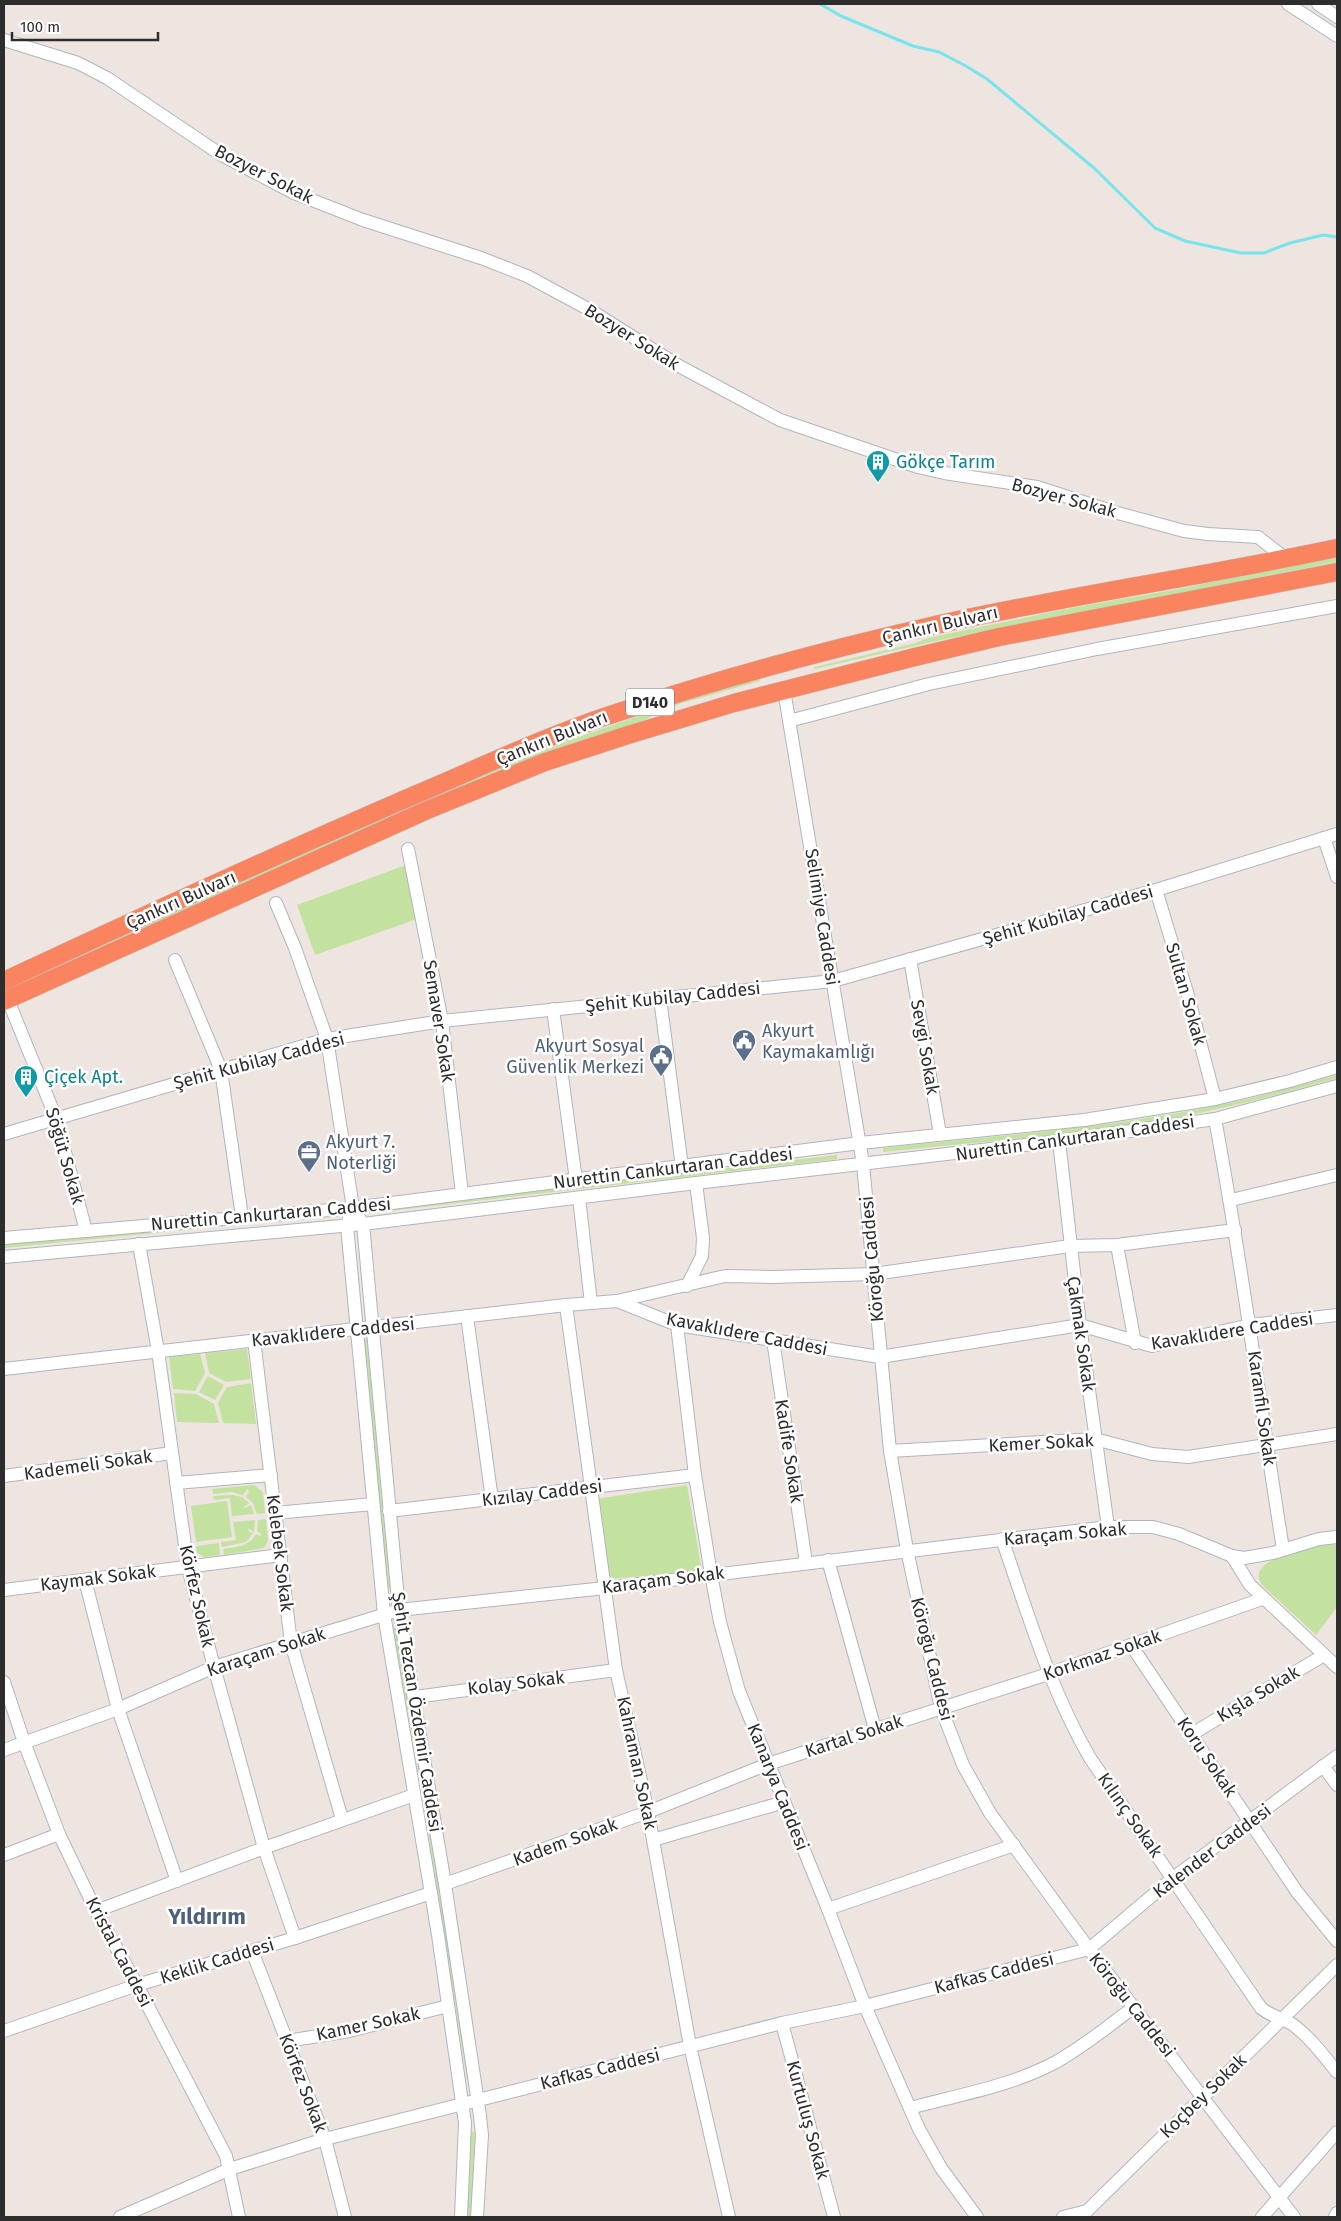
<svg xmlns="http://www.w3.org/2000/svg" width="1341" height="2221" font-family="'Fira Sans',sans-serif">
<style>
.green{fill:#c3e29f}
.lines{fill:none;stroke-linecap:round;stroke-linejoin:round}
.stream{stroke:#78e4ec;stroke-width:3}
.minor-casing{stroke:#b0b5bd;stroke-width:14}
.highway-casing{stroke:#c4c4c4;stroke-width:19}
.minor{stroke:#fff;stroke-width:12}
.highway{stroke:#fa8460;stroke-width:18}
.labels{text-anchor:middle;stroke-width:5;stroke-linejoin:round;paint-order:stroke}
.shield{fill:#fff;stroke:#6c6c6c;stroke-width:1}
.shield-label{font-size:16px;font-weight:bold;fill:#2d2d2d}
.street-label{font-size:18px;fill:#2d2d2d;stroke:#fff}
.culture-label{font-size:18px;fill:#0d838f;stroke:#fff;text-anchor:start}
.service-label{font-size:18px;fill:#4e5e75;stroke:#fff;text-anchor:start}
.district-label{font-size:22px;font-weight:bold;fill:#4e607d;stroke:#fff}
</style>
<rect width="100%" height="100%" fill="#eee5e0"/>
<!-- green -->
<g class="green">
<path d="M1337,555V562L936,641L815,669L814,667L916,643L928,638L1071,608L1184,588Z"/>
<path d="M759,677L760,681L679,704L642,721L576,745L4,994V989C165,914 327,838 491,771C579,735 669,705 759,677Z"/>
<path d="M406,865L417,919L315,955L297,905Z"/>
<path d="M1337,1075V1078C1293,1090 1249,1103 1204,1112C1098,1133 990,1141 883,1152V1148C995,1136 1109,1128 1219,1105C1259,1097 1298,1085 1337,1075Z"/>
<path d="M837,1155V1159L372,1213V1209Z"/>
<path d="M326,1216L4,1248V1244Z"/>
<path d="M364,1339H367L390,1588H387Z"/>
<path d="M247,1349L251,1379L226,1382L209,1373L205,1353Z"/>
<path d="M200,1354L205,1373L195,1391L173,1389L169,1357Z"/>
<path d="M208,1376L224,1385L215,1400L199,1392Z"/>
<path d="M251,1383L256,1424L223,1423L218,1403L227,1387Z"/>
<path d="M174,1393L196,1394L214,1404L219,1423L177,1422Z"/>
<path d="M254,1485L263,1492L265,1513L257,1514L253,1503L246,1497L249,1491L247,1489L243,1495L232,1492L213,1494L212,1489Z"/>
<path d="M687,1485L702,1572L606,1579L596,1499Z"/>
<path d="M232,1495L242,1497L249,1503L244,1507L245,1508L251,1505L254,1514L232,1516L230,1498L214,1500L213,1496Z"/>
<path d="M227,1501L232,1537L196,1542L191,1506Z"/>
<path d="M266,1519L268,1541L264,1548L224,1555L223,1549C236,1547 249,1547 256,1534L261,1536V1534L257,1531L258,1520Z"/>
<path d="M255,1520L254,1532L249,1529L248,1531L253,1533L246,1542L222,1547L221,1542L236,1540L233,1522Z"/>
<path d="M1337,1542V1607L1316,1635L1264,1587C1237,1558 1321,1545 1337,1542Z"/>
<path d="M219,1543L220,1555L204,1557L197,1553L196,1546Z"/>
<path d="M396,1628L425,1792L469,2079L467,2080L422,1792L393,1629Z"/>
<path d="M471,2131L475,2132L471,2217H467Z"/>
</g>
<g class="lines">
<!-- stream -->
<path class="stream" d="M820,4L841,16L913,46L939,52L966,66L987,79L1094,168L1155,228L1185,241L1241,253H1264L1290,243L1323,235L1337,237"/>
<!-- minor casing -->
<g class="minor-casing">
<g id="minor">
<path d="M1288,4L1337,36"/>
<path d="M1318,4L1337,17"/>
<path d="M4,40L78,63L107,78L220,154L294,193L363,220L481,258L527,276L590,310L679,366L780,420L918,467L944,473L1037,487L1114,512L1184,531L1208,534L1258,537L1286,559"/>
<path d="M784,690L863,1164L890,1451L907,1550L941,1708L963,1765L990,1813L1089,1949L1294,2217"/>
<path d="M789,721L929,684L1097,649L1337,606"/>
<path d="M1324,838L1337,877"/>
<path d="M408,849L442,1021L462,1194"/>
<path d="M1156,890L1187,992L1215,1099"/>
<path d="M276,903L295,948L327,1039L353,1208L363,1224L399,1610L445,1884L480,2116L482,2135L477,2217"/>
<path d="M910,959L940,1134"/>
<path d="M175,960L221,1070L242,1217"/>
<path d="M660,998L682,1167"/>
<path d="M8,1000L56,1118L86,1231"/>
<path d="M553,1009L576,1180"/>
<path d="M1215,1119C1242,1262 1260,1406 1283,1549"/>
<path d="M4,1134L327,1039L442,1021L833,981L1156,890L1337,834"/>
<path d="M1059,1141L1080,1325L1108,1527"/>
<path d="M579,1198L591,1303"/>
<path d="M1231,1200L1337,1175"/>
<path d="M349,1218L347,1226L384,1614L438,1935L465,2123L461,2217"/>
<path d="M4,1238L353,1208L860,1143L1084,1120L1215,1099L1290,1081L1337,1067"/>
<path d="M139,1244L158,1351L188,1567L214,1667L264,1848L295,1938"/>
<path d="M1117,1245L1135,1343"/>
<path d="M4,1257L363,1224L696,1183L1059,1141L1215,1119L1337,1086"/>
<path d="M687,1286L702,1256L703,1238L696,1183"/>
<path d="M617,1301L725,1276L773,1277L874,1274L1070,1246L1117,1245L1235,1230"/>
<path d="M566,1305L616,1670L648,1812L690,2046L729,2217"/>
<path d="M467,1316L492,1500"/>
<path d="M677,1325L695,1475L711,1574L720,1622L739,1691L828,1909L865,2006L919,2129L941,2168L977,2217"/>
<path d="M254,1340L291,1643L342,1819"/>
<path d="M773,1340L806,1563"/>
<path d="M4,1369L566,1305L617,1301L677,1325L880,1357L1080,1325L1152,1346L1251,1325L1337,1315"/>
<path d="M890,1451L1095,1439L1152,1454L1188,1457L1337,1434"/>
<path d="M4,1476L172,1453"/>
<path d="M176,1483L271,1475"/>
<path d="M389,1511L695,1475"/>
<path d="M275,1513L373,1504"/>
<path d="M1002,1539C1028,1614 1050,1689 1090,1758L1261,2008C1273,2018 1281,2017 1292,2024C1310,2037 1323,2055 1337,2072"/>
<path d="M1232,1556L1250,1585L1337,1667"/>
<path d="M828,1560L875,1729"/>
<path d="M85,1580L118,1709L177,1881"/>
<path d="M4,1590L281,1555"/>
<path d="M1131,1645L1297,1892L1337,1941"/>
<path d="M4,1682L24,1742L59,1834L96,1911L137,1985L226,2156L239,2217"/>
<path d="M415,1697L616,1670"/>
<path d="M1192,1734L1324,1655"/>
<path d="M4,1750L118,1709L214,1667L399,1610L605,1588L1108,1527H1153L1179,1534L1232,1556L1244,1558L1273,1553L1319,1539L1337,1537"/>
<path d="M1323,1766L1337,1785"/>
<path d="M653,1840L784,1802"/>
<path d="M4,1855L59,1834"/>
<path d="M445,1884L648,1812L768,1764L1048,1674L1262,1599"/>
<path d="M828,1909L1014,1845"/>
<path d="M96,1911L264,1848L414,1795"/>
<path d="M252,1951L325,2139L345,2217"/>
<path d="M782,2023L834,2217"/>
<path d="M4,2031L137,1985L295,1938L431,1893"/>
<path d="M287,2041L349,2031L448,2006"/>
<path d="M910,2108C959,2095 1011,2086 1056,2062C1084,2046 1109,2026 1134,2007"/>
<path d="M120,2217L230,2169L325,2139L782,2023L865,2006L1089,1949L1173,1878L1337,1756"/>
<path d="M1063,2217L1087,2211L1337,1965"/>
<path d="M1262,2217L1337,2132"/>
<path d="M1335,2217L1337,2213"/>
</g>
</g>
<!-- highway casing -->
<g class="highway-casing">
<g id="highway">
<path d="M4,981C141,917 278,854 417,794C481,767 546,736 613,714C716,680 821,651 927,627C1063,596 1201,577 1337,548"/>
<path d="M4,1001L425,811L545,762L628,735L734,703L915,657L999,637L1337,572"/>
</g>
</g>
<!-- minor -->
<use href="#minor" class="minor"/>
<!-- highway -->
<use href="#highway" class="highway"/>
</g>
<!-- icons -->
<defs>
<g id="building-pin" transform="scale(1.25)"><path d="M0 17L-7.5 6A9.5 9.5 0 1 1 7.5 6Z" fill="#0f9aa8" stroke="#fff"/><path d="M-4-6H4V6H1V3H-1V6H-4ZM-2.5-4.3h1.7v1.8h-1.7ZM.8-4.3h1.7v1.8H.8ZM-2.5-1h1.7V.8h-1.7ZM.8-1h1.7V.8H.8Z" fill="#fff"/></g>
<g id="civic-pin" transform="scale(1.25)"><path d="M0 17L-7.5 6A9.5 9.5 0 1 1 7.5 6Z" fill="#5c6f8a" stroke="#fff"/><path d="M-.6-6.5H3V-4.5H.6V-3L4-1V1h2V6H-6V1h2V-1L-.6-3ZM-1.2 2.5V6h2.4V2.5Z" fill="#fff"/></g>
<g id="office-pin" transform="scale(1.25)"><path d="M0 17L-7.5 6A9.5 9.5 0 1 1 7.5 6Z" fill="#5c6f8a" stroke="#fff"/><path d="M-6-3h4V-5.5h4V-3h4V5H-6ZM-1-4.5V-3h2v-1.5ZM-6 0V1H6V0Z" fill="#fff"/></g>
</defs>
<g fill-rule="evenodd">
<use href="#building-pin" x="878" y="462"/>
<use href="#civic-pin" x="744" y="1041"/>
<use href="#civic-pin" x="661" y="1056"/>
<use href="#building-pin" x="26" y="1077"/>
<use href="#office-pin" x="309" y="1152"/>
</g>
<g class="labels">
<!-- shield labels -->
<rect class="shield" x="626" y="688.5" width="48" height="27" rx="4"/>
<g class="shield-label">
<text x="650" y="708">D140</text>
</g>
<!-- street labels -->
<g class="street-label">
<text transform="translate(264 174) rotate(27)" y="6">Bozyer Sokak</text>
<text transform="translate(632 337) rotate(32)" y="6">Bozyer Sokak</text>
<text transform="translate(1064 498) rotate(15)" y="6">Bozyer Sokak</text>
<text transform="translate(940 625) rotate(-13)" y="6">Çankırı Bulvarı</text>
<text transform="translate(552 738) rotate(-22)" y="6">Çankırı Bulvarı</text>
<text transform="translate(181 900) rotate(-24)" y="6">Çankırı Bulvarı</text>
<text transform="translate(1068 915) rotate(-16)" y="6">Şehit Kubilay Caddesi</text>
<text transform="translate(822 917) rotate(81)" y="6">Selimiye Caddesi</text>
<text transform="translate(1186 994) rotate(74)" y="6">Sultan Sokak</text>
<text transform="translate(673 997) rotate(-6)" y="6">Şehit Kubilay Caddesi</text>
<text transform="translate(439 1021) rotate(81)" y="6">Semaver Sokak</text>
<text transform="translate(925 1047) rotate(80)" y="6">Sevgi Sokak</text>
<text transform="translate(259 1061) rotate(-15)" y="6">Şehit Kubilay Caddesi</text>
<text transform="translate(1075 1138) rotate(-8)" y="6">Nurettin Cankurtaran Caddesi</text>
<text transform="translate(65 1156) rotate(74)" y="6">Söğüt Sokak</text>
<text transform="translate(673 1168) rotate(-7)" y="6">Nurettin Cankurtaran Caddesi</text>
<text transform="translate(271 1214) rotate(-5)" y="6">Nurettin Cankurtaran Caddesi</text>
<text transform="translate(872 1259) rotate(-95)" y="6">Köroğu Caddesi</text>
<text transform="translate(1232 1331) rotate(-9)" y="6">Kavaklıdere Caddesi</text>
<text transform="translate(333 1332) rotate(-6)" y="6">Kavaklıdere Caddesi</text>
<text transform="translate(747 1334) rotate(11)" y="6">Kavaklıdere Caddesi</text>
<text transform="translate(1081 1334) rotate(82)" y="6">Çakmak Sokak</text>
<text transform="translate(1262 1408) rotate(82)" y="6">Karanfil Sokak</text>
<text transform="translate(1041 1443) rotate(-3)" y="6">Kemer Sokak</text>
<text transform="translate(789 1451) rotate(81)" y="6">Kadife Sokak</text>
<text transform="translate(88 1465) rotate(-8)" y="6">Kademeli Sokak</text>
<text transform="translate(542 1493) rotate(-7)" y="6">Kızılay Caddesi</text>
<text transform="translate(1065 1534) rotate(-5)" y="6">Karaçam Sokak</text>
<text transform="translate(280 1553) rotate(83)" y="6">Kelebek Sokak</text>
<text transform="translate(98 1578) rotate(-7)" y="6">Kaymak Sokak</text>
<text transform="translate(663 1580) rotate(-7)" y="6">Karaçam Sokak</text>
<text transform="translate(197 1596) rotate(77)" y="6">Körfez Sokak</text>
<text transform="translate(266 1652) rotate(-18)" y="6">Karaçam Sokak</text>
<text transform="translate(1102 1655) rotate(-19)" y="6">Korkmaz Sokak</text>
<text transform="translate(932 1659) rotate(76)" y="6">Köroğu Caddesi</text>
<text transform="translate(516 1683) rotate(-7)" y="6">Kolay Sokak</text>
<text transform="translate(1258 1694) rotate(-31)" y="6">Kışla Sokak</text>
<text transform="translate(417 1712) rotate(81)" y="6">Şehit Tezcan Özdemir Caddesi</text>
<text transform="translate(854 1736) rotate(-18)" y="6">Kartal Sokak</text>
<text transform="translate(1207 1757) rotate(56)" y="6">Koru Sokak</text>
<text transform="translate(637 1763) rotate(78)" y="6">Kahraman Sokak</text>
<text transform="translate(778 1787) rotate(68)" y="6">Kanarya Caddesi</text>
<text transform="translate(1130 1815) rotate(55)" y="6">Kılınç Sokak</text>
<text transform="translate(565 1842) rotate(-20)" y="6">Kadem Sokak</text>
<text transform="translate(1212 1851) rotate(-37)" y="6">Kalender Caddesi</text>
<text transform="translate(119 1952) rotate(62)" y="6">Kristal Caddesi</text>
<text transform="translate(217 1961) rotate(-17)" y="6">Keklik Caddesi</text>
<text transform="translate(994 1973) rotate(-14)" y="6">Kafkas Caddesi</text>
<text transform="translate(1132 2005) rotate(52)" y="6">Köroğu Caddesi</text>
<text transform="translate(368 2024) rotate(-12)" y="6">Kamer Sokak</text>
<text transform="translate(600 2069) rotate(-14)" y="6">Kafkas Caddesi</text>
<text transform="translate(303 2083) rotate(69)" y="6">Körfez Sokak</text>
<text transform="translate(1203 2096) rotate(-44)" y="6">Koçbey Sokak</text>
<text transform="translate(808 2120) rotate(75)" y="6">Kurtuluş Sokak</text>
</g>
<!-- culture labels -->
<g class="culture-label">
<text x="896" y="468">Gökçe Tarım</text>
<text x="44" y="1083">Çiçek Apt.</text>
</g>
<!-- service labels -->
<g class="service-label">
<text x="762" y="1037">Akyurt<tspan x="762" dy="21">Kaymakamlığı</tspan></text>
<text x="644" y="1052" text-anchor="end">Akyurt Sosyal<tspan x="644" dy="21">Güvenlik Merkezi</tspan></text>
<text x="326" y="1148">Akyurt 7.<tspan x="326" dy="21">Noterliği</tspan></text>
</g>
<!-- district labels -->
<g class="district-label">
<text x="207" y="1924">Yıldırım</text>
</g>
</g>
<!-- border -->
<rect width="1341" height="2221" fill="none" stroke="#2d2d2d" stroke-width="10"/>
<!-- scale -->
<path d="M12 32v8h146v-8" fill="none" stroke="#2d2d2d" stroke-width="2.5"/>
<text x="20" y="32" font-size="15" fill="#2d2d2d" stroke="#ffffff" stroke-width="4" paint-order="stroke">100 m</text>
</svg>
